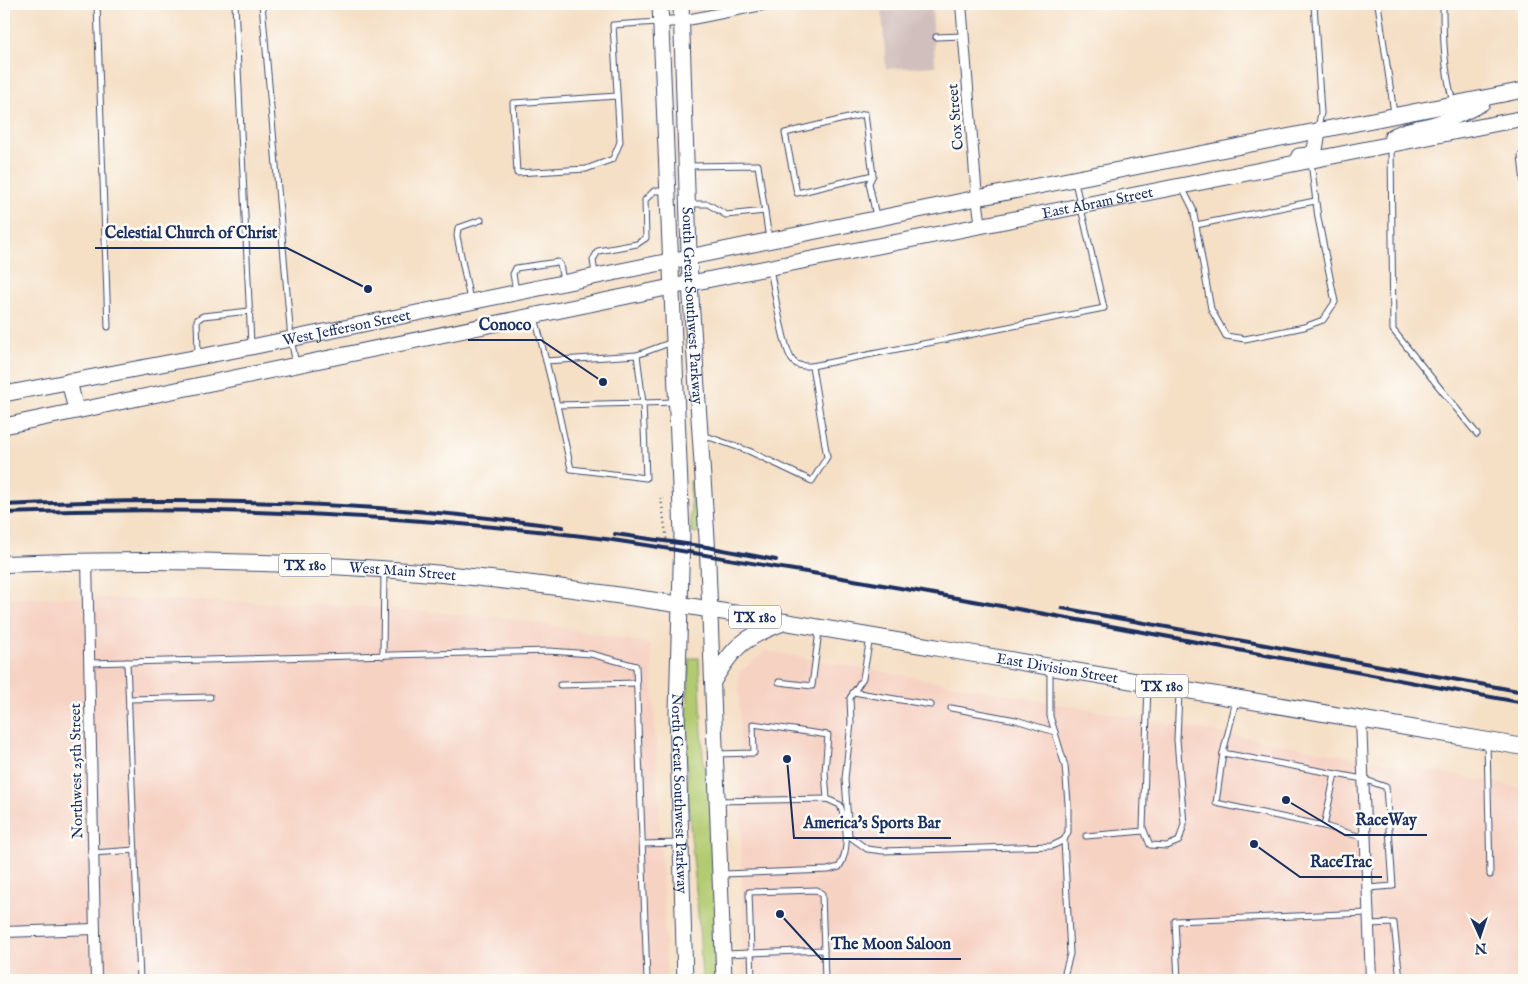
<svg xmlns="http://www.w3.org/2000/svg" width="1528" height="984" font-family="'IM FELL English',serif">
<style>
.built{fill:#f6d2c3}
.industrial{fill:#d1bfbd}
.green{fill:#b2ca6f;stroke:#667c66}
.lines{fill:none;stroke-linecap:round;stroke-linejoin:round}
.service-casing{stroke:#3c496d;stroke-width:7}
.minor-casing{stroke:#3c496d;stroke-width:12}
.secondary-casing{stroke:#3c496d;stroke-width:17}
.primary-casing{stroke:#3c496d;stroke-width:18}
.path{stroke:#3c496d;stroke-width:2.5;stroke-dasharray:1 4;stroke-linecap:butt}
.service{stroke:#fff;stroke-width:5}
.minor{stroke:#fff;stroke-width:10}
.secondary{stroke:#fff;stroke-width:15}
.primary{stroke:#fff;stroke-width:16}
.rail{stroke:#1b2f5e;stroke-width:4}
.labels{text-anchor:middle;stroke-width:5;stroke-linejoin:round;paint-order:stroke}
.shield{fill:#fdfcf7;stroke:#5f6c8c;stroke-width:1}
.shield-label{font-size:14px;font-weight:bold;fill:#1b2f5e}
.street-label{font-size:15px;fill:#1b2f5e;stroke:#fdfcf7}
.leader{fill:none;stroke:#1b2f5e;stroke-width:2}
.callout-dot{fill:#1b2f5e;stroke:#fdfcf7;stroke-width:2}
.callout-label{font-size:16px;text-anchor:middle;font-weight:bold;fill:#1b2f5e;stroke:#fdfcf7;stroke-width:5;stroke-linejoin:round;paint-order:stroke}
</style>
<rect width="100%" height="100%" fill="#fdfcf7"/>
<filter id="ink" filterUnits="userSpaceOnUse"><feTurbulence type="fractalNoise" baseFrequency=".02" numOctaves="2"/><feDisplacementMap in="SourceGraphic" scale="10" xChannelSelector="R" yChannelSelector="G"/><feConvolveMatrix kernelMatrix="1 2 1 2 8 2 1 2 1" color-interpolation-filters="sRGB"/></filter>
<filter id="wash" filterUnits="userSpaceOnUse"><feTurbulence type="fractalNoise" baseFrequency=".0096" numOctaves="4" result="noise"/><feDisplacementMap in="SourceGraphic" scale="20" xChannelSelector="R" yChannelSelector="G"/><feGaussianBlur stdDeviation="1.12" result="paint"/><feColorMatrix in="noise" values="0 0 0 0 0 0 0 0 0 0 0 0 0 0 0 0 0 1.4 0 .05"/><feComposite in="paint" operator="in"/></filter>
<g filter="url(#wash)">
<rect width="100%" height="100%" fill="#f5dfc5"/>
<!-- built -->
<g class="built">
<path d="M66,597L339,605L516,619L651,644L667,980H4V599Z"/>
<path d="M766,651L1524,788V980H743L739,673Z"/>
</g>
<!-- industrial -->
<path class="industrial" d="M932,9L935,66L886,69L882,11Z"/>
<!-- green -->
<g class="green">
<path d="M690,481H694L699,533L691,532Z"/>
<path d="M689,658H699L703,756L714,834L719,980H702C700,928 695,877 690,825C685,770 687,714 689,658Z"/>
</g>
</g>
<g filter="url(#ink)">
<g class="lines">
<!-- service casing -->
<g class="service-casing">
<g id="service">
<path d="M97,4L108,327"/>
<path d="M235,4L251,344"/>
<path d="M262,4L291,339L296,364"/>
<path d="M1314,4L1321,113L1318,128"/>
<path d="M1378,4L1394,113"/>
<path d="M1443,4C1443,38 1444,69 1453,102"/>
<path d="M936,37L963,36"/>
<path d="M617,96L513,103L517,173L586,169L613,159L620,142L613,25L658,22"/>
<path d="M1391,147L1393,330L1477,434"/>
<path d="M1524,151L1521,156L1524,183"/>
<path d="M687,166L758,165L769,239"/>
<path d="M873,175L797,193L785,133L865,114L873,175L869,183L876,216"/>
<path d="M1182,187L1193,209L1211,309L1226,336L1245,339L1304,327L1323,320L1335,302L1318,218L1311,162"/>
<path d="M689,204H708L726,215L765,211"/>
<path d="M1196,225L1315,201"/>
<path d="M770,269C774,287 783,350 793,361C798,367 805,366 812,366"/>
<path d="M595,275L593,260L598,251L637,244L646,238L645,200L654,191H666"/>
<path d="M516,291L513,274L516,268L558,262L560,265L563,280"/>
<path d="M470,300L457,236L458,228L481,220"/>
<path d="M535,317L557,405L643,403L637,355L672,342"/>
<path d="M198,355L197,320L203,316L250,311"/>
<path d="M546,361L637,355"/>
<path d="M557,405L571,469L646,478L643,403L675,402"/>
<path d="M703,435L749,451L812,481L827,457L812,366L1104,308L1075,182"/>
<path d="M870,638L863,678L850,698L851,723L845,779L849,836L867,849L883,851L1052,846L1064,840L1068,832V803L1065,766L1050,716V670"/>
<path d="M383,656L384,571"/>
<path d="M127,662L140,980"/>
<path d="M89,663L549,651L591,654L636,666L647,980"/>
<path d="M779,682L812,686L819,631"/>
<path d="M560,685L637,683"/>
<path d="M1148,685L1143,828L1150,845L1167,846L1179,841L1184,824L1177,740L1179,692"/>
<path d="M853,692L931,705"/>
<path d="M129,699L210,697"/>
<path d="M1236,701L1223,753L1363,779L1386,787L1393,886L1368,888"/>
<path d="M951,708L1016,720L1055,732"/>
<path d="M1487,743L1490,875"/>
<path d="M1223,753L1216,803L1324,826L1335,774"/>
<path d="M716,754L754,753L753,724L828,735L825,772L827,799"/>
<path d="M718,801L827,799L840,805C847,824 850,850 839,867L828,870L723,874"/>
<path d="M1324,826L1365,838"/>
<path d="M1086,836L1144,831"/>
<path d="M642,844L679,843"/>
<path d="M93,853L135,850"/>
<path d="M1369,924L1394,923L1400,980"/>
<path d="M724,954L824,950"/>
<path d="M752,980L749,892L817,890L822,894L825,980"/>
<path d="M1063,980L1070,954L1064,840"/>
<path d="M1178,980L1175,921L1368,913"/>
</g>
</g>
<!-- minor casing -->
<g class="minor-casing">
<g id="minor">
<path d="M961,4L977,198L981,227"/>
<path d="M661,22L682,21L767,4"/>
<path d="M87,560L96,980"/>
<path d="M1361,719L1371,980"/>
<path d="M4,932L95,929"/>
</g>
</g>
<!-- secondary casing -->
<g class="secondary-casing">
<g id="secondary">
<path id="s1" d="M660,4L682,534L677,712L685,980"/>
<path id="s2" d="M681,4L690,283L707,538L724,980"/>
<path d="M1390,144L1392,137C1403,130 1414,129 1426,126C1446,122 1464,113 1482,103"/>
<path d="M1299,156L1309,155L1315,150L1318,131"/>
<path d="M69,381L76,410"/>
<path id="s3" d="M4,394L251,347L977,198L1524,90"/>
<path id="s4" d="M4,426L671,287L1524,118"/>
</g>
</g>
<!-- primary casing -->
<g class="primary-casing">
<g id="primary">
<path id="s5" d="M4,564C143,558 281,561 420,572C594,587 767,619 939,648C1134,681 1329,714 1524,747"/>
<path d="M713,681C734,645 745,637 784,622"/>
</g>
</g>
<!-- path -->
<path class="path" d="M661,498L667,542"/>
<!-- service -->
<use href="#service" class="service"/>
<!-- minor -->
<use href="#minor" class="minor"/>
<!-- secondary -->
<use href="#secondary" class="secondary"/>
<!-- primary -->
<use href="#primary" class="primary"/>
<!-- rail -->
<g class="rail">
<path d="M4,505C190,496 379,502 563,527"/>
<path d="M4,513C197,505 390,514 582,536C650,544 719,558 788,569C1034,609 1279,659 1524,703"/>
<path d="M615,534L707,547L776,560"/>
<path d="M1062,608L1524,692"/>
</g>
</g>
</g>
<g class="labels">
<!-- shield labels -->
<g class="shield">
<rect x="279" y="553.5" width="52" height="23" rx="4"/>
<rect x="729" y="605.5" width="52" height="23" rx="4"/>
<rect x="1136" y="674.5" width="52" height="23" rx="4"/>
</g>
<g class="shield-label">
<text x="305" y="570">TX 180</text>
<text x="755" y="622">TX 180</text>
<text x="1162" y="691">TX 180</text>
</g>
<!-- street labels -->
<g class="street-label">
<text transform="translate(955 117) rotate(-95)" y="5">Cox Street</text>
<text dy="5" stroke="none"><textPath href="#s4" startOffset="1116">East Abram Street</textPath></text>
<text dy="5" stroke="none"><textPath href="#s2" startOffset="302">South Great Southwest Parkway</textPath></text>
<text dy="5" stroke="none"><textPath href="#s3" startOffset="349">West Jefferson Street</textPath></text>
<text dy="5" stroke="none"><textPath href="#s5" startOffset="399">West Main Street</textPath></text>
<text dy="5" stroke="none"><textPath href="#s5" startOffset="1061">East Division Street</textPath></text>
<text transform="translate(76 771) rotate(-91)" y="5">Northwest 25th Street</text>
<text dy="5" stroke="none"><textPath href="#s1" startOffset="790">North Great Southwest Parkway</textPath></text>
</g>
</g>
<!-- callouts -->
<path class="leader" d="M368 289L287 248H95M603 382L541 340H468M1286 800L1345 835H1427M787 759L794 838H951M1254 844L1300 877H1382M780 914L821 959H961"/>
<g class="callout-dot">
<circle cx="368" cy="289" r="5"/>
<circle cx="603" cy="382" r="5"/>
<circle cx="1286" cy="800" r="5"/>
<circle cx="787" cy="759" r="5"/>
<circle cx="1254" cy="844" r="5"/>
<circle cx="780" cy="914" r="5"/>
</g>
<g class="callout-label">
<text x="191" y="238">Celestial Church of Christ</text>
<text x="505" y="330">Conoco</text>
<text x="1386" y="825">RaceWay</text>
<text x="872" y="828">America's Sports Bar</text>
<text x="1341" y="867">RaceTrac</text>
<text x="891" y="949">The Moon Saloon</text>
</g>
<!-- margin -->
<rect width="1528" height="984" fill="none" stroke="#fdfcf7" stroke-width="20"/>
<!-- north arrow -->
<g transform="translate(1480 936) rotate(177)" stroke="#fdfcf7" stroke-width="4" paint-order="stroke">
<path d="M0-4L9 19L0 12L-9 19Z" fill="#1b2f5e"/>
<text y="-8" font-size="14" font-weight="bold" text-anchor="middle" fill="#1b2f5e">N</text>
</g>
</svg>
